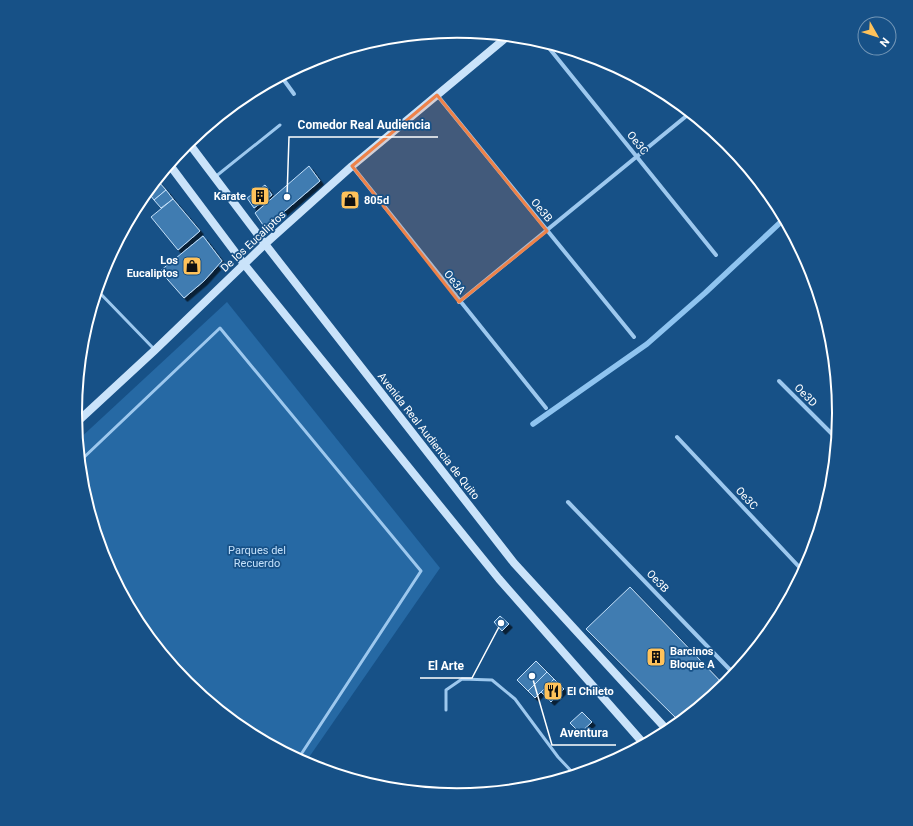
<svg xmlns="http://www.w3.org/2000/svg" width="913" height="826" font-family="Roboto,sans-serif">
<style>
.green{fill:#2669a4}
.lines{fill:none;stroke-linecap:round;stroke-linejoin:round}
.stream{stroke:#8fc4f0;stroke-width:5.5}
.building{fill:#3f7bb1;stroke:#c3e0fa;filter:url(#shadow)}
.lane{stroke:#9dc8ee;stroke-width:3}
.street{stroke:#9dc8ee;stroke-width:4}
.secondary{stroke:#cae3fa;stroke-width:8}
.marked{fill:#ee8249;fill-opacity:0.2;stroke:#ee8249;stroke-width:3;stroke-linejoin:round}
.labels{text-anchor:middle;stroke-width:3.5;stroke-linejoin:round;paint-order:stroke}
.street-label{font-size:11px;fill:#fff;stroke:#175187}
.poi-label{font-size:11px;font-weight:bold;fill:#fff;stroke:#175187;text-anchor:start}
.park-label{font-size:11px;fill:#c3e0fa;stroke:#175187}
.rim{fill:none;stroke:#fff;stroke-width:2}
.leader{fill:none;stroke:#fff;stroke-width:1.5}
.callout-dot{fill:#fff;stroke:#175187;stroke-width:1.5}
.callout-label{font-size:12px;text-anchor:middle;font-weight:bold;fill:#fff;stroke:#175187;stroke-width:3.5;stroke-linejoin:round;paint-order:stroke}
</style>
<defs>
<filter id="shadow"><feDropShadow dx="3.5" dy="3.5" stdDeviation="0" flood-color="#0009"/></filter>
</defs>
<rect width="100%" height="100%" fill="#175187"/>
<!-- green -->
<path class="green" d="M227,302L440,568L305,763L244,730L186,683L139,625L103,559L82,487L77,441Z"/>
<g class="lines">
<!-- stream -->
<path class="stream" d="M533,424L647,344L705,293L784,219"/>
</g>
<!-- building -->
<g class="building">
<path d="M309,166L320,181L265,228L255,213Z"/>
<path d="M158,181L166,190L154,200L147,191Z"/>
<path d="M265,185L272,195L254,208L247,198Z"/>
<path d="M166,190L173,199L161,208L154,200Z"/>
<path d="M173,199L200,231L178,250L151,217Z"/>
<path d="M203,236L222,261L204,281L184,298L160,271Z"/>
<path d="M630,587L724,685L680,722L586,629Z"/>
<path d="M500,616L509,624L502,631L494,622Z"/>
<path d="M536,661L547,672L528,691L517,680Z"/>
<path d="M547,672L554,679L535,698L528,691Z"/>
<path d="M554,679L564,689L551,702L541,692Z"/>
<path d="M582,712L592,722L580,733L570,723Z"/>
</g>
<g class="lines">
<!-- lane -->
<g class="lane">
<path d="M215,177L280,125"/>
<path d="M97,290L155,350"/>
<path d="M79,462L220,328L421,571L298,759"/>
<path d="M446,710V690L462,679L492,680L515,699L558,757L574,774"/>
</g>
<!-- street -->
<g class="street">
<path d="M545,43L716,255"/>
<path d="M281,76L294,94"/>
<path d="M437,95L634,337"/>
<path d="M352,166L546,408"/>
<path d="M459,302L690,113"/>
<path d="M779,381L836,438"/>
<path d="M677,437L803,571"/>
<path d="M568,502L734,674"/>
</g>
<!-- secondary -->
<g class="secondary">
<path d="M188,142L265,244L514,563L668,731"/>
<path d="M169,164L244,264L499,579L644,744"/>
<path d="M76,423L155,350L265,244L352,166L508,36"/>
</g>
</g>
<!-- marked area -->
<path class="marked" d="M437,95L547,231L459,302L352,166Z"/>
<!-- icons -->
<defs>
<g id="building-square" transform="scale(1)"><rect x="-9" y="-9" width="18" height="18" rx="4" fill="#ffc25a" stroke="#175187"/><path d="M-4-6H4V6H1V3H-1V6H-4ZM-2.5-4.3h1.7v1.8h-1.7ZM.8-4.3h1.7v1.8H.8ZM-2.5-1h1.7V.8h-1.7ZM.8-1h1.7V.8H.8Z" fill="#111"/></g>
<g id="shop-square" transform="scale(1)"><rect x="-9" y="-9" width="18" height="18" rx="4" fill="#ffc25a" stroke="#175187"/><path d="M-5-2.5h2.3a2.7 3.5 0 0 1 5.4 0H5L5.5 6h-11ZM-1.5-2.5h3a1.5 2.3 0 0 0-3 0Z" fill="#111"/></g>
<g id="restaurant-square" transform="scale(1)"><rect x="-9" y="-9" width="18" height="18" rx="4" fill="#ffc25a" stroke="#175187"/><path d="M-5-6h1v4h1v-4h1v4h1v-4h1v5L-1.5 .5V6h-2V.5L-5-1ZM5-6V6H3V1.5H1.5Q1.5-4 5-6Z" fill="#111"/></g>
</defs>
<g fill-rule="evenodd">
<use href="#building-square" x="260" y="196"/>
<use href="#shop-square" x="350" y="200"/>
<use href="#shop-square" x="192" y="266"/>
<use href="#building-square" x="656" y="657"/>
<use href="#restaurant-square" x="553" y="691"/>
</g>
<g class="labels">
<!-- street labels -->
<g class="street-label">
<text transform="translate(638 143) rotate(51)" y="4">Oe3C</text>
<text transform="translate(542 210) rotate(51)" y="4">Oe3B</text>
<text transform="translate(253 241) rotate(-43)" y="4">De los Eucaliptos</text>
<text transform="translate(455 282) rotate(51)" y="4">Oe3A</text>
<text transform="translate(806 395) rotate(45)" y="4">Oe3D</text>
<text transform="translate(429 436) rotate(52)" y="4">Avenida Real Audiencia de Quito</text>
<text transform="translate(747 498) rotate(47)" y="4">Oe3C</text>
<text transform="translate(658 581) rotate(46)" y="4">Oe3B</text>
</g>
<!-- poi labels -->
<g class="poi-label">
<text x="246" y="200" text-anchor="end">Karate</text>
<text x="364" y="204">805d</text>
<text x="178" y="264" text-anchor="end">Los<tspan x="178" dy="13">Eucaliptos</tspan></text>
<text x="670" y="655">Barcinos<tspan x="670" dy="13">Bloque A</tspan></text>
<text x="567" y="695">El Chileto</text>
</g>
<!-- park labels -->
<g class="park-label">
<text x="257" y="554">Parques del<tspan x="257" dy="13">Recuerdo</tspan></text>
</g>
</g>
<!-- crop -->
<path d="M0 0H913V826H0ZM82 413a375 375 0 1 1 750 0a375 375 0 1 1-750 0Z" fill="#175187" fill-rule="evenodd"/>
<path class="rim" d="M82 413a375 375 0 1 1 750 0a375 375 0 1 1-750 0Z"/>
<!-- callouts -->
<path class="leader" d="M287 197L289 137H438M501 623L472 678H420M532 676L552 745H616"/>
<g class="callout-dot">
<circle cx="287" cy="197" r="4"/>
<circle cx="501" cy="623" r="4"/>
<circle cx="532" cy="676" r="4"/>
</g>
<g class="callout-label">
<text x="364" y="129">Comedor Real Audiencia</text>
<text x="446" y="670">El Arte</text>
<text x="584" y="737">Aventura</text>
</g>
<!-- north arrow -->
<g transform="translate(877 36) rotate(129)"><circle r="19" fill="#175187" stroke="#7497b7"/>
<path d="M0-3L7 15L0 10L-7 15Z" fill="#ffc25a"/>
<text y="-6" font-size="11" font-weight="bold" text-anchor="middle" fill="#ffffff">N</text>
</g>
</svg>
